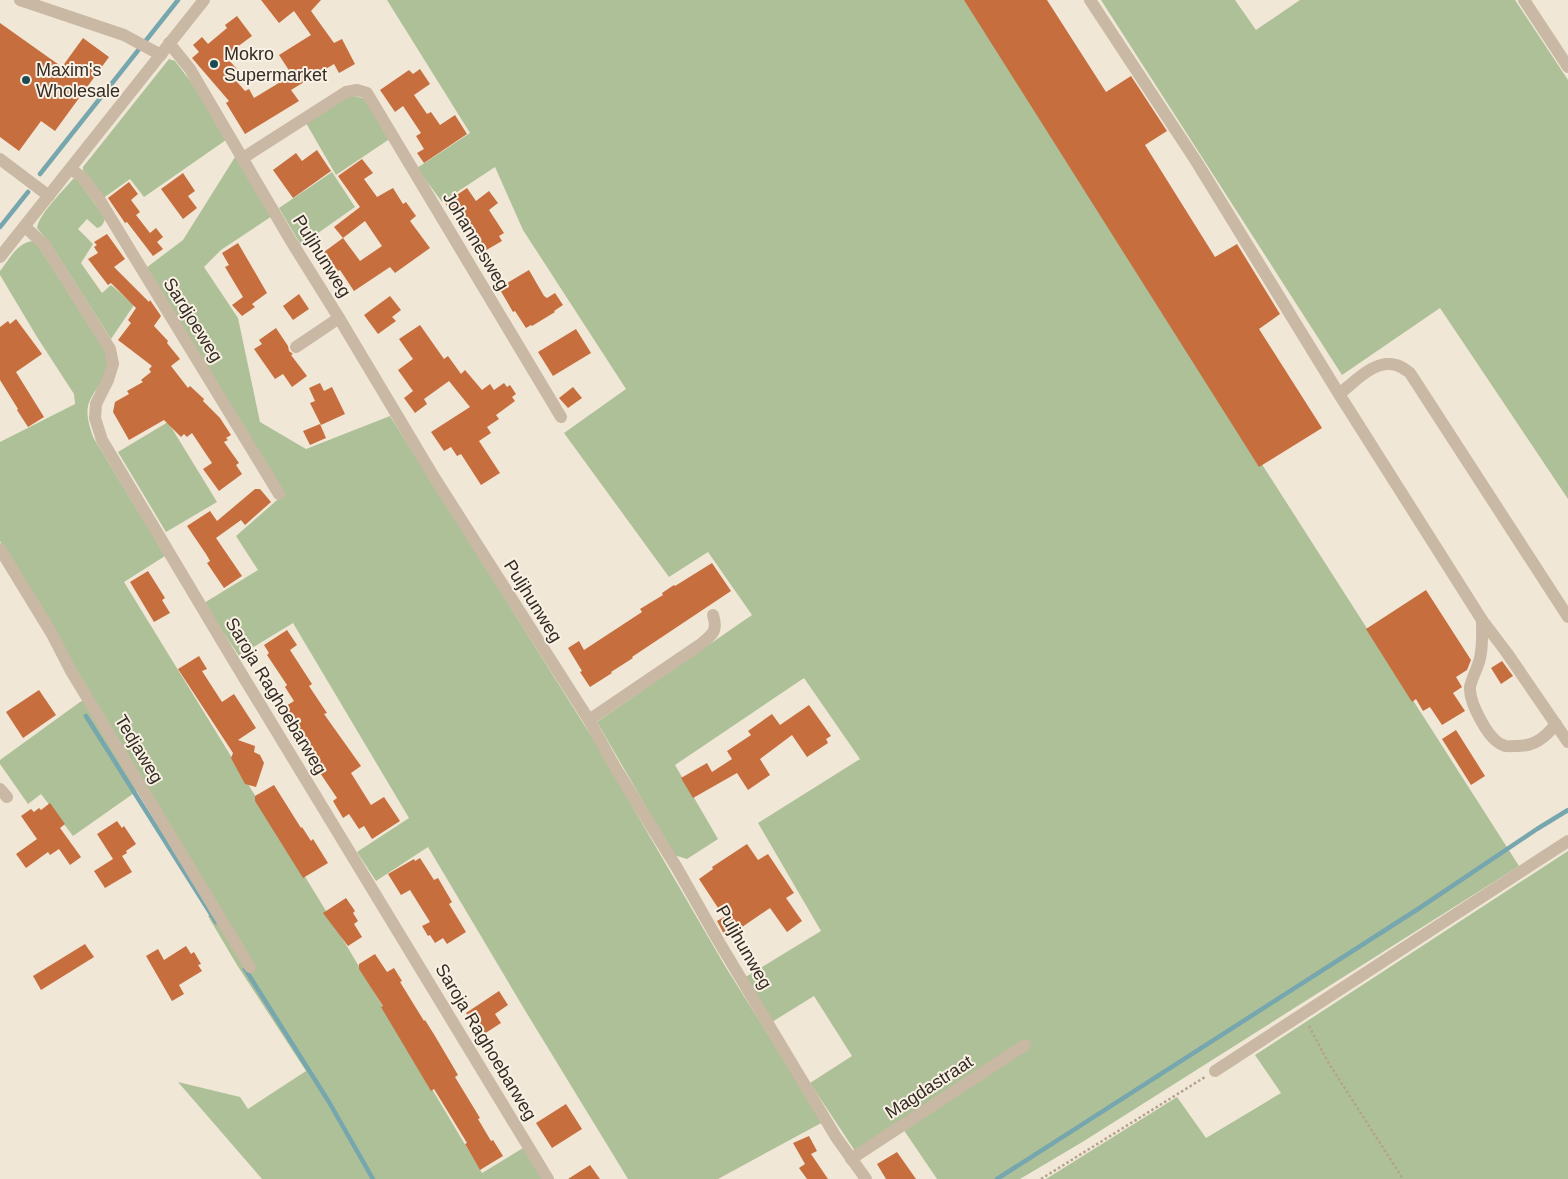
<svg xmlns="http://www.w3.org/2000/svg" width="1568" height="1179" font-family="Helvetica,sans-serif">
<style>
.green{fill:#aec097}
.lines{fill:none;stroke-linecap:round;stroke-linejoin:round}
.stream{stroke:#76a6ae;stroke-width:4.5}
.building{fill:#c76e3f}
.path{stroke:#b4a28e;stroke-width:2.5;stroke-dasharray:2.5 2.5;stroke-linecap:butt}
.minor{stroke:#c9b8a3;stroke-width:12}
.poi-dot{fill:#1b4b55;stroke:#f9f1e3;stroke-width:2}
.labels{text-anchor:middle;stroke-width:4;stroke-linejoin:round;paint-order:stroke}
.poi-label{font-size:18px;fill:#342b25;stroke:#f9f1e3;text-anchor:start}
.street-label{font-size:18px;fill:#342b25;stroke:#f9f1e3}
</style>
<rect width="100%" height="100%" fill="#f1e7d7"/>
<!-- green -->
<g class="green">
<path d="M387,0H965L1519,866L1084,1141L1020,1179H937L899,1123L855,1151L810,1083L852,1056L814,996L772,1022L744,978L821,931L758,823L860,759L804,678L675,765L718,839L687,859L674,855L597,722L752,615L708,552L669,577L564,433L626,389L523,230L495,167L442,202L417,168L470,133Z"/>
<path d="M1101,0H1235L1256,30L1300,0H1515L1568,80V499L1440,308L1342,375Z"/>
<path d="M169,59L175,61L191,82L226,140L144,197L130,179L102,199L83,170V167Z"/>
<path d="M355,96L365,99L391,138L336,175L306,123L346,97Z"/>
<path d="M235,157L272,216L221,250L204,267L238,318L260,422L306,449L390,416L595,742L725,966L823,1122L718,1179H628L526,1012L428,847L376,881L357,852L409,818L293,623L239,656L204,603L258,570L236,536L284,494L146,268L183,240Z"/>
<path d="M332,172L355,207L301,245L279,208Z"/>
<path d="M73,179H77L105,218C104,223 102,227 97,228L87,219L78,229L93,244L81,263L102,293L111,285L134,305L111,339L50,243L37,228C39,214 63,191 73,179Z"/>
<path d="M32,241L37,244L105,351C106,355 108,359 108,363C108,379 92,391 88,406C86,417 90,427 93,437L165,556L124,582L323,906L482,1173L523,1148L543,1179H262L178,1082L240,1097L248,1109L306,1071L237,965L208,916L213,913L137,791L73,836L41,794L28,804L0,764V760L80,702L92,696L0,541V442L75,404L74,394L37,337L0,275V271C8,261 17,243 32,241Z"/>
<path d="M168,422L217,502L166,532L118,452Z"/>
<path d="M1568,851V1179H1046L1177,1097L1206,1138L1281,1093L1255,1055Z"/>
</g>
<g class="lines">
<!-- stream -->
<g class="stream">
<path d="M40,174L178,0"/>
<path d="M0,227L28,192"/>
<path d="M86,716L216,922"/>
<path d="M245,969L329,1102L373,1179"/>
<path d="M997,1179L1418,909L1537,829L1568,810"/>
</g>
</g>
<!-- building -->
<g class="building">
<path d="M261,0H321L311,11L334,43L342,39L355,64L339,73L334,64L291,90L299,101L245,134L226,103L229,101L192,58L199,52L193,45L202,37L208,44L227,28L225,25L237,16L252,36L225,56L237,69L231,75L245,91L249,89L254,98L292,75L279,55L311,35L294,11L279,23Z"/>
<path d="M964,0H1047L1106,92L1131,76L1167,131L1145,145L1215,257L1237,244L1280,314L1259,329L1322,428L1259,467Z"/>
<path d="M0,23L62,67L83,38L109,57L55,131L41,121L19,151L0,137Z"/>
<path d="M420,69L430,84L414,95L427,114L431,112L440,125L455,115L467,134L424,163L417,153L424,149L416,136L421,133L403,106L395,112L380,90L409,70L413,74Z"/>
<path d="M317,150L331,171L293,198L273,170L296,153L302,161Z"/>
<path d="M362,159L373,173L364,179L377,197L393,188L403,204L406,202L416,216L410,221L430,248L395,273L390,267L354,291L340,270L338,271L324,252L343,238L360,261L382,246L365,221L343,238L334,227L360,207L338,176Z"/>
<path d="M183,173L195,191L188,196L197,208L183,219L161,189Z"/>
<path d="M129,182L138,194L131,200L140,212L136,215L150,233L156,228L163,237L157,242L163,249L153,256L127,222L125,223L108,198Z"/>
<path d="M467,188L476,201L489,191L498,203L489,210L504,233L499,236L502,241L483,252L475,240L477,238L460,212L454,216L445,203Z"/>
<path d="M107,234L125,259L114,267L149,302L150,300L161,316L154,326L168,341L167,343L180,359L171,366L188,388L190,386L204,399L203,401L220,418L231,435L226,438L228,440L224,442L239,463L236,465L242,474L219,491L203,469L212,463L192,433L187,437L184,434L181,437L164,420L129,440L113,412L115,402L129,394L127,391L143,382L141,380L151,372L149,369L152,366L118,340L131,323L128,320L136,308L111,283L108,285L88,259L98,253L94,247L97,245L94,242Z"/>
<path d="M238,243L267,293L252,304L255,307L242,316L232,305L243,297L225,267L229,265L222,253Z"/>
<path d="M529,270L544,296L547,298L555,293L563,305L554,311L555,312L532,326L531,325L526,328L515,311L513,312L499,288Z"/>
<path d="M299,294L309,309L293,320L283,306Z"/>
<path d="M390,296L401,310L392,317L396,321L378,334L364,315Z"/>
<path d="M16,319L42,354L16,372L44,417L28,427L17,410L18,409L0,380V327L8,321L10,324Z"/>
<path d="M420,325L444,359L448,356L461,374L465,370L482,390L490,384L494,390L504,383L507,387L510,385L516,394L512,397L515,401L496,415L499,419L487,427L491,433L479,441L500,473L481,485L461,454L457,456L451,447L444,451L431,432L470,407L449,381L424,399L427,404L415,413L404,398L413,391L398,370L413,359L399,339Z"/>
<path d="M276,328L288,346L289,351L293,354L291,355L307,376L292,387L283,374L275,379L254,349L262,344L259,340Z"/>
<path d="M576,329L591,353L553,376L538,352Z"/>
<path d="M320,383L324,391L332,387L345,414L321,425L310,403L315,401L309,388Z"/>
<path d="M573,387L582,398L568,408L559,398Z"/>
<path d="M320,424L326,438L310,445L303,431Z"/>
<path d="M255,489H260L271,502L245,525L241,520L216,538L242,576L224,588L207,563L210,561L206,554L187,526L210,511L217,521Z"/>
<path d="M712,563L731,591L632,657L633,658L611,672L612,673L590,687L580,672L582,671L568,648L579,641L584,650L642,612L640,609L663,595L662,593L674,585L675,586Z"/>
<path d="M148,571L165,598L162,600L170,613L154,622L130,582Z"/>
<path d="M1426,590L1471,660L1467,670L1456,677L1462,687L1453,693L1465,711L1442,725L1430,707L1423,711L1416,699L1412,702L1366,629Z"/>
<path d="M287,630L297,645L290,650L312,684L309,686L327,713L324,714L361,766L351,773L371,805L384,797L400,821L372,839L364,826L359,829L349,814L343,818L333,801L337,798L314,764L318,761L283,708L294,701L285,687L287,685L267,655L269,653L264,645Z"/>
<path d="M199,656L207,669L202,671L222,702L234,694L256,728L238,740L255,746L254,752L260,755L264,763L256,787L245,784L231,758L233,753L178,669Z"/>
<path d="M1502,661L1513,676L1501,684L1491,668Z"/>
<path d="M39,690L56,715L23,738L6,712Z"/>
<path d="M809,705L831,736L826,739L828,743L807,757L792,735L760,759L770,775L748,790L737,773L693,798L681,778L707,763L712,772L732,759L727,751L751,735L748,731L772,714L780,725Z"/>
<path d="M1456,730L1485,776L1471,785L1442,739Z"/>
<path d="M274,785L301,828L302,827L311,841L313,839L328,863L303,878L255,801V796Z"/>
<path d="M50,803L65,824L60,828L81,857L70,865L59,849L50,855L48,852L26,868L16,854L37,839L21,816L31,809L34,812L39,808L41,810Z"/>
<path d="M117,821L122,828L124,826L136,844L126,851L127,853L122,856L132,872L105,888L94,871L113,859L97,834Z"/>
<path d="M747,844L758,860L768,854L794,893L786,898L802,921L787,932L770,908L726,938L717,921L724,917L699,879L713,869L712,867Z"/>
<path d="M420,858L434,880L438,878L452,902L449,904L466,932L447,944L443,938L435,943L430,935L428,936L422,926L430,922L410,890L401,895L388,874L414,859L415,861Z"/>
<path d="M346,898L355,911L353,913L358,921L354,924L362,937L348,946L323,913Z"/>
<path d="M85,944L94,957L41,990L33,976Z"/>
<path d="M186,946L191,954L194,952L201,964L198,965L202,971L179,985L184,994L172,1001L146,956L158,949L164,960Z"/>
<path d="M375,954L387,972L394,968L402,981L400,982L424,1021L425,1020L435,1036L458,1075L455,1077L480,1118L478,1119L491,1141L493,1140L503,1156L480,1170L465,1144L467,1143L434,1089L431,1091L381,1007L383,1006L359,969V964Z"/>
<path d="M499,991L508,1005L495,1014L501,1023L481,1036L466,1013Z"/>
<path d="M566,1104L582,1129L552,1148L536,1123Z"/>
<path d="M809,1136L817,1151L811,1154L828,1179H807L799,1168L805,1164L793,1143Z"/>
<path d="M897,1152L916,1179H886L877,1164Z"/>
<path d="M590,1165L600,1179H568Z"/>
</g>
<g class="lines">
<!-- path -->
<g class="path">
<path d="M1309,1026L1328,1062L1403,1179"/>
<path d="M1041,1179L1205,1077"/>
</g>
<!-- minor -->
<g class="minor">
<path d="M20,0L124,35L161,55"/>
<path d="M1090,0L1196,161L1339,394L1482,620L1507,653L1568,742"/>
<path d="M1524,0L1568,67"/>
<path d="M169,43L190,69L291,241L339,318L434,477L589,720L615,767L677,868L719,942L836,1137L866,1179"/>
<path d="M243,158L346,92L357,90L367,93L561,417"/>
<path d="M0,159L49,196"/>
<path d="M71,169L83,178L99,199L279,494"/>
<path d="M25,227L44,244L110,349L113,364L108,380L96,404L95,418L102,440L232,658L548,1179"/>
<path d="M0,257L204,0"/>
<path d="M296,347L339,318"/>
<path d="M1339,394C1355,382 1374,359 1396,365C1401,366 1406,370 1410,373L1568,617"/>
<path d="M0,549L52,634L71,671L250,967"/>
<path d="M1482,620C1482,632 1483,645 1480,658C1478,668 1472,677 1470,687C1469,702 1488,740 1503,745C1506,747 1511,746 1514,746C1533,747 1544,739 1556,724"/>
<path d="M589,720L701,644C713,634 718,631 713,615"/>
<path d="M0,789L7,797"/>
<path d="M1215,1071L1568,841"/>
<path d="M851,1159L1025,1045"/>
</g>
</g>
<!-- markers -->
<g class="poi-dot">
<circle cx="214" cy="64" r="5"/>
<circle cx="26" cy="80" r="5"/>
</g>
<g class="labels">
<!-- poi labels -->
<g class="poi-label">
<text x="224" y="60">Mokro<tspan x="224" dy="21">Supermarket</tspan></text>
<text x="36" y="76">Maxim's<tspan x="36" dy="21">Wholesale</tspan></text>
</g>
<!-- street labels -->
<g class="street-label">
<text transform="translate(476 241) rotate(59)" y="6">Johannesweg</text>
<text transform="translate(322 256) rotate(58)" y="6">Puljhunweg</text>
<text transform="translate(193 320) rotate(58)" y="6">Sardjoeweg</text>
<text transform="translate(533 601) rotate(58)" y="6">Puljhunweg</text>
<text transform="translate(276 696) rotate(59)" y="6">Saroja Raghoebarweg</text>
<text transform="translate(139 749) rotate(59)" y="6">Tedjaweg</text>
<text transform="translate(744 947) rotate(60)" y="6">Puljhunweg</text>
<text transform="translate(486 1042) rotate(59)" y="6">Saroja Raghoebarweg</text>
<text transform="translate(929 1087) rotate(-33)" y="6">Magdastraat</text>
</g>
</g>
</svg>
